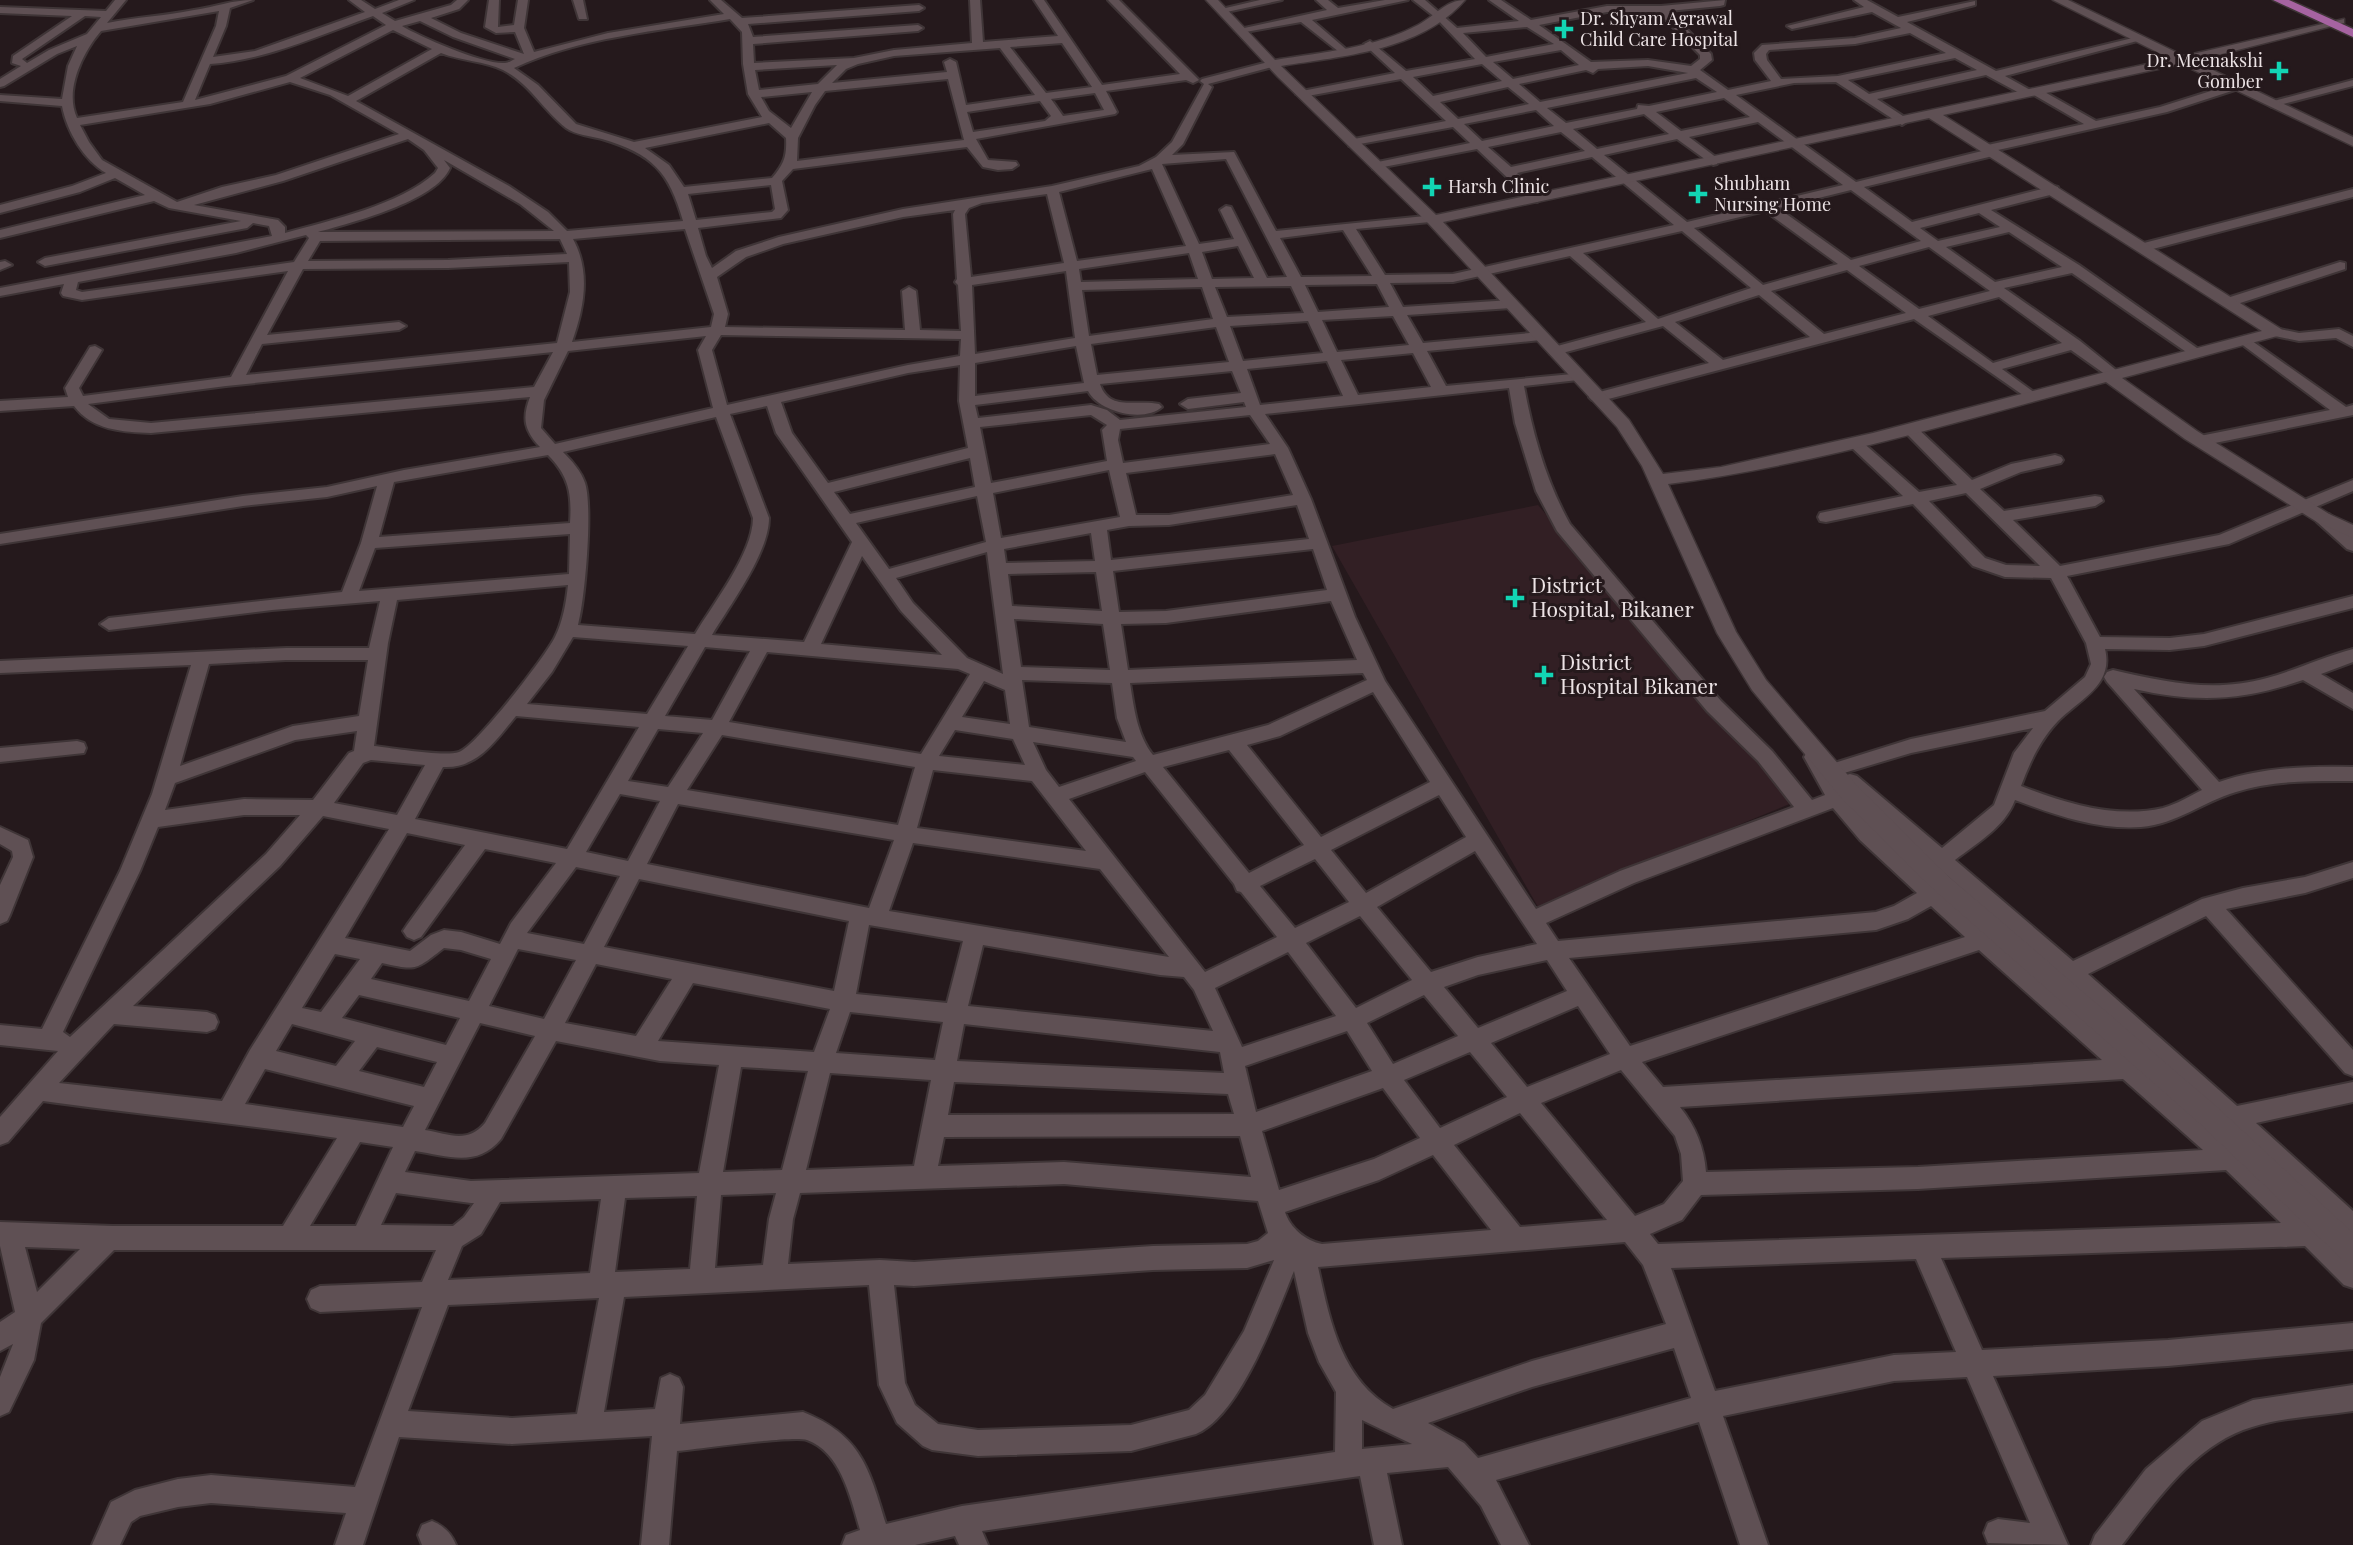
<svg xmlns="http://www.w3.org/2000/svg" width="2353" height="1545" font-family="'Playfair Display',serif">
<style>
.built{fill:#321f24}
.lines{fill:none;stroke-linecap:round;stroke-linejoin:round}
.minor-casing{stroke:#3f3537;stroke-width:4}
.tertiary-casing{stroke:#3f3537;stroke-width:3}
.primary-casing{stroke:#3f3537;stroke-width:3}
.minor{fill:#5f5054;fill-rule:evenodd}
.tertiary{fill:#5f5054;fill-rule:evenodd}
.primary{fill:#a663a1;fill-rule:evenodd}
.poi-dot{fill:#12d5b4;stroke:#25191c;stroke-width:2.5}
.labels{text-anchor:middle;stroke-width:6;stroke-linejoin:round;paint-order:stroke}
.far-poi-label{font-size:18px;fill:#ece3e5;stroke:#25191c;text-anchor:start}
.poi-label{font-size:21px;fill:#ece3e5;stroke:#25191c;text-anchor:start}
</style>
<rect width="100%" height="100%" fill="#25191c"/>
<!-- built -->
<path class="built" d="M1538,505L1792,803L1538,907L1332,546Z"/>
<g class="lines">
<!-- minor casing -->
<g class="minor-casing">
<g id="minor">
<path d="M115,0H126L107,23C136,17 165,16 194,10C215,7 232,0 253,0L230,8L226,26L213,57L255,51L365,12L349,0H361L375,9L399,0H414L382,13L395,21L451,5L457,0H468L459,9L431,18L461,33L524,54L515,32L496,33L485,27L489,0H499L498,27L514,25L518,0H528L524,28L534,52L608,33L724,14L710,0H721L742,18L919,5L924,8L919,11L748,24L753,37L918,25L923,28L918,31L753,44L754,63L854,58L894,50L972,43L970,0H980L983,42L1058,36L1034,0H1044L1102,85L1180,74L1108,0H1119L1199,80L1193,83L1186,80L1106,91L1117,112L1115,114L976,139L988,160L1016,162L1018,165L1012,169L998,170L983,167L967,147L793,169L782,181L788,210L781,218L698,228L706,256L712,268L736,251L779,237L903,209L1052,186L1139,166L1156,157L1172,142L1204,84L1200,81L1202,79L1272,61L1276,62V66L1208,84L1212,87L1183,144L1172,155L1234,152L1276,231L1435,215L1436,218L1430,222L1356,229L1385,275L1453,274L1674,225L1592,157L1517,173L1543,198L1537,202L1532,201L1477,149L1373,169V163L1470,143L1453,127L1349,146V140L1446,121L1401,79L1302,97L1296,94L1302,91L1395,73L1366,46L1364,44L1370,41L1406,71L1475,59L1436,18L1413,0H1425L1457,28L1519,21L1489,0H1501L1531,20L1607,6H1661L1725,0L1724,5L1720,6L1669,11L1711,54L1712,60L1700,70L1728,90L1771,81L1755,60L1754,53L1762,45L1855,38L1901,28L1872,12L1792,29L1787,26L1864,7L1854,0H1867L1898,17L1975,1V5L1907,22L1996,71L2141,36V40L2005,76L2032,91L2041,90L2096,121L2160,107L2233,84H2241V88L2167,112L1998,150L1997,155L1864,187L1912,222L2054,186L2058,187V193L1991,210L2079,265L2204,353L2202,356H2192L2072,273L2004,288L2080,341L2121,374L2119,377H2109L2071,350L2002,369L2035,393L2037,396L2030,400L1914,319L1597,402L1592,400L1589,397L1592,394L1709,363L1663,326L1555,355L1550,354L1548,351L1550,348L1646,322L1570,256L1453,282L1390,283L1403,307L1511,300L1518,304L1511,308L1407,315L1423,343L1541,332L1548,336L1541,340L1427,351L1446,386L1583,373L1585,376L1583,379L1578,380L1524,386C1533,435 1546,481 1570,524L1721,701L1772,751L1812,800L1825,795L1804,757L1807,752L1814,750L1821,752L1828,765L1911,739L2045,711L2085,677L2091,664L2086,643L2051,578L2005,577L1973,566L1913,504L1826,522L1820,521L1818,517L1820,513L1903,496L1850,446L1847,443L1850,440H1860L1919,492L1957,485L1905,432L1902,429L1905,426H1915L1972,480L2011,464L2055,455L2061,457L2063,460L2061,463L2021,472L1980,489L2004,511L2095,496L2101,497L2103,501L2095,506L2013,520L2060,566L2219,535L2353,480V491L2229,544L2067,576L2100,637L2170,638L2204,634L2353,596V608L2204,646L2170,650L2105,649C2114,685 2080,699 2058,721C2040,740 2030,762 2021,786C2065,803 2115,819 2163,808C2177,804 2190,796 2202,790L2107,682L2104,677L2107,672L2113,670C2165,682 2214,693 2267,678C2296,670 2323,657 2353,649V662L2321,674L2353,693V709L2303,680C2242,701 2197,703 2134,689L2219,782C2262,767 2308,766 2353,767V781C2314,781 2273,780 2236,792C2202,802 2177,824 2141,827C2097,830 2055,815 2015,800C2005,827 1977,843 1955,860L2073,961L2202,899L2243,888L2305,877L2353,862V878L2305,893L2226,909L2353,1050V1076L2345,1073L2206,916L2088,974L2237,1106L2353,1082V1102L2256,1123L2353,1211V1239L2344,1235L2122,1030L1840,781L1843,776L1850,774L1857,776L1942,848L1994,805L2014,753L2033,728L1911,753L1834,776L1844,794L1874,828L1949,898L2258,1168L2353,1259V1288L2344,1285L2305,1246L1941,1258L1982,1350L2168,1340L2353,1323V1349L2168,1366L1993,1376L2068,1545L1988,1543L1984,1533L1988,1523L1998,1519L2030,1523L1967,1377L1894,1381L1723,1416L1768,1545H1740L1699,1422L1496,1480L1529,1545H1501L1481,1506L1448,1467L1387,1473L1402,1545H1374L1360,1476L982,1531L988,1545H959L955,1536L915,1545H842L846,1535L860,1530C851,1499 841,1452 807,1440C793,1435 699,1449 677,1451L669,1545H641L652,1436L512,1444L399,1437L363,1545H335L346,1513L211,1503L178,1507L140,1516L131,1522L120,1545H92L111,1502L135,1490L178,1479L211,1475L355,1487L422,1307L320,1312L311,1308L307,1299L311,1290L320,1286L422,1282L436,1250H114L41,1323L34,1360L9,1412L0,1416V1377L13,1344L0,1351V1322L15,1312L0,1246V1222L113,1226H283L337,1138C239,1123 141,1115 43,1101L8,1142L0,1145V1117L58,1051L0,1045V1025L42,1029L120,871L152,794L191,665L0,673V661L286,648H369L380,601L272,610L109,630L100,624L109,618L342,592L361,543L377,486L327,497L243,506L0,544V534L243,496L327,487L404,470L540,447C524,430 522,418 530,397L151,433C122,432 92,430 74,406L0,411V401L68,397L65,388L90,347L95,346L102,350L79,388L83,396L231,377L288,271L82,300L63,296L61,293L64,284L0,296V288L272,236L269,226L253,223L247,228L45,266L38,262L45,258L241,221L169,208L154,201L0,238V230L145,195L115,178L80,192L0,213V205L72,186L106,173C84,160 67,132 62,106L0,101V95L62,99L68,66L77,46L57,54L4,86L0,87V79L21,66L12,63L13,56L72,16L0,13V7L106,11ZM219,11L216,26L183,102L77,118C64,90 83,52 101,31ZM1607,12H1658L1700,55V59L1691,66L1648,60L1591,62L1539,25ZM85,16L101,17L87,34L49,50L27,63L22,59ZM373,16L386,25L286,76L195,100L210,64C266,60 320,35 373,16ZM730,19L742,32L743,64L748,94L762,117L634,142L576,124L538,85L514,68C580,37 659,31 730,19ZM420,21L453,37L515,59C512,60 509,63 505,63C485,65 420,37 402,26ZM1527,27L1554,44L1486,57L1463,33ZM393,30L432,49L348,96L300,78ZM1910,33L1946,53L1838,76L1781,79L1767,60L1766,54L1769,50L1855,44ZM1062,43L1092,87L1046,93L1010,47ZM1000,48L1035,95L966,105L956,62L950,59L944,62L947,72L832,83L846,69L858,64L894,56ZM1561,50L1579,65L1513,79L1493,62ZM441,53C461,61 485,61 503,70C530,84 543,110 566,128C575,135 591,136 602,139C652,154 669,171 683,221L567,231L548,212L509,186L356,101ZM1955,58L1977,70L1869,94L1848,80ZM1482,64L1502,81L1433,96L1413,77ZM837,65L818,84L759,90L755,70ZM1648,66L1688,73L1540,102L1519,84L1586,70L1593,73L1598,69ZM1986,75L2025,96L2034,95L2084,124L1983,146L1982,151L1856,182L1736,95L1794,83L1836,82L1902,125L1908,121L1906,118L1877,99ZM1696,78L1717,92L1649,106L1638,105L1637,109L1566,123L1547,108ZM948,79L964,140L797,161L798,138L815,105L825,91ZM290,82L330,95L399,134L276,175L222,187L177,202L102,160L89,142L80,125L210,104ZM1508,87L1529,104L1458,119L1440,102ZM812,92L791,128L769,111L761,97ZM1095,93L1104,110L1063,116L1051,99ZM1724,98L1750,117L1681,131L1656,112ZM1040,101L1051,116L1045,121L973,132L967,112ZM1536,110L1554,126L1482,141L1464,124ZM1644,114L1669,134L1597,149L1573,129ZM1758,122L1843,185L1687,222L1604,155L1677,139L1713,165L1717,164V158L1689,137ZM769,123L786,138C787,156 784,164 772,178L684,187L669,165L645,148ZM1561,132L1585,151L1511,167L1488,147ZM408,139L424,150L438,168L435,173C400,205 331,220 285,233V227L278,220L194,205L283,181ZM1226,159L1287,277L1267,278L1231,207L1226,206L1220,210L1234,239L1199,244L1162,164ZM444,160L520,204L554,231L318,232C351,223 436,201 450,168ZM1152,169L1186,246L1077,261L1059,192ZM771,185L775,209L772,212L696,220L688,194ZM1851,190L1921,241L1851,260L1778,208ZM1047,194L1064,263L971,277L965,214L969,208L982,203ZM955,210L953,214L957,279L955,282L958,285L961,331L920,330L916,291L909,287L902,291L905,330L725,327L728,314L717,277L746,257L783,244L903,217ZM1765,211L1838,264L1763,285L1694,228ZM1979,213L2000,227L1938,241L1920,228ZM685,229L714,314L711,327L572,342C584,308 591,272 573,239ZM1343,230L1372,276L1301,277L1280,238ZM1682,231L1751,288L1658,319L1583,253ZM2009,232L2062,267L1995,282L1946,247ZM306,235L309,238L294,262L82,292L76,290L78,282L236,253ZM560,239L567,254L448,260L308,261L320,241ZM1238,246L1254,278L1212,279L1202,252ZM1929,247L1990,291L1919,309L1859,266ZM1189,253L1198,279L1081,282L1079,269ZM569,262L570,292L557,343L246,375L262,344L399,330L406,326L399,322L267,335L303,269L448,268ZM1847,270L1906,313L1824,334L1771,291ZM1066,271L1075,338L975,354L972,285ZM1377,284L1389,307L1318,312L1305,285ZM1291,286L1304,313L1227,317L1215,287ZM1202,287L1213,319L1089,336L1082,290ZM1759,295L1810,337L1723,360L1675,322ZM1999,297L2062,343L1993,363L1928,316ZM1393,316L1409,345L1337,352L1322,320ZM1308,321L1323,353L1243,361L1230,326ZM1216,327L1229,362L1097,375L1091,344ZM721,335L961,339L960,356L908,365L727,405L712,350ZM706,336L698,350L713,408L555,444L541,428L544,400L568,351ZM1076,346L1084,383L975,396V363ZM553,352L534,387L151,423L109,419L88,404L226,386ZM1413,353L1431,387L1358,395L1341,360ZM1327,361L1343,396L1260,405L1247,369ZM960,365L959,401L968,448L828,483L792,433L781,402L908,373ZM1232,371L1241,393L1188,399L1180,404L1188,409L1244,402L1246,407L1120,420L1107,410L1091,405L978,418L975,405L1088,391C1099,412 1144,423 1162,407L1159,404C1137,399 1109,412 1100,384ZM1509,388L1515,423L1536,491L1557,531L1707,711L1758,761L1794,807L1620,871L1536,909L1385,681L1355,617L1311,499L1288,448L1265,414ZM767,406L776,433L852,542L804,642L712,635C730,605 769,553 769,518L730,414ZM1091,415L1107,425L1102,430L1107,461L991,483L980,427ZM1250,415L1270,444L1123,463L1118,440L1120,429ZM716,417L753,518C753,553 713,604 695,634L578,625C585,599 593,507 585,483C581,471 572,461 563,452ZM1275,454L1293,495L1169,515H1136L1126,473ZM548,455C569,476 572,494 570,523L379,537L394,482ZM970,458L975,487L850,514L834,492ZM1109,470L1120,517L1001,538L993,493ZM1966,493L2040,566L2006,565L1985,558L1929,501ZM977,496L986,542L889,569L856,523ZM1297,505L1309,539L1111,560L1107,530L1129,526L1169,525ZM1091,533L1095,561L1006,563L1004,549ZM570,534L569,574L359,591L375,548ZM1313,549L1327,590L1166,611L1119,612L1113,571ZM987,552L1003,674L967,658L913,603L896,578ZM862,556L901,611L942,655L821,644ZM1096,572L1102,611L1012,606L1008,574ZM568,585C566,603 563,621 555,637C546,656 476,746 459,752C444,757 392,748 374,746L388,643L397,600ZM1331,601L1357,660L1128,670L1121,624L1166,623ZM1014,619L1103,624L1110,670L1021,667ZM573,637L688,646L647,714L527,704L552,672ZM705,647L750,651L712,720L665,716ZM767,652L958,669L970,674L921,754L729,722ZM286,660H368L359,716L293,726L180,766L209,664ZM1363,673L1367,680L1268,725L1153,755C1137,735 1134,708 1130,683ZM1022,680L1112,683L1117,718L1126,742L1029,727ZM984,681L1005,690L1010,724L962,717ZM1373,692L1430,782L1321,837L1247,745L1280,736ZM516,716L639,727L567,849L415,819L443,767C478,769 496,740 516,716ZM658,729L703,733L668,787L628,781ZM955,730L1013,739L1025,765L939,756ZM357,731L354,751L349,753L313,800L244,799L165,810L175,783L295,740ZM722,735L915,767L898,825L687,790ZM1033,742L1133,757L1136,761L1059,787L1046,770ZM1229,750L1304,845L1249,873L1163,767ZM371,760L425,765L397,815L334,803L363,763ZM933,770L1032,781L1086,851L917,828ZM1145,772L1234,884L1237,891L1241,892L1277,937L1205,972L1069,799ZM620,794L660,801L628,861L586,852ZM1439,795L1466,837L1366,893L1331,850ZM678,804L894,840L869,908L647,864ZM1833,808L1860,840L1917,893L1894,906L1876,912L1558,941L1546,923L1634,883ZM244,815H300L266,854L70,1037L63,1032L140,871L158,827ZM323,816L389,829L250,1050L222,1101L59,1083L114,1024L207,1032L215,1029L218,1022L215,1015L207,1012L133,1006L280,866ZM407,833L465,845L407,925L403,931L407,937L414,940L421,937L485,849L556,863L511,923L500,944L461,932L444,930L431,935L410,951L345,938ZM913,843L1100,869L1169,957L889,911ZM1475,851L1537,944L1478,957L1431,972L1377,907ZM1315,859L1349,902L1295,928L1260,886ZM576,867L620,876L584,944L527,933ZM639,879L849,921L834,991L604,947ZM1931,906L1965,937L1630,1046L1569,958L1876,930L1908,919ZM1360,916L1412,980L1356,1008L1306,943ZM869,925L963,941L947,1003L856,994ZM983,945L1160,975L1184,977L1194,990L1213,1031L968,1006ZM444,948L461,950L491,959L469,1001L371,979L382,963C418,971 415,970 444,948ZM518,949L576,960L544,1019L489,1006ZM1979,950L2102,1060L1663,1087L1642,1062ZM1288,952L1336,1016L1242,1047L1215,988ZM335,954L360,959L321,1012L302,1008ZM1547,960L1567,991L1478,1028L1444,987L1478,975ZM596,964L672,979L636,1036L565,1023ZM693,983L830,1009L814,1052L658,1041ZM359,995L460,1018L446,1045L342,1018ZM1424,995L1458,1036L1393,1064L1367,1023ZM1578,1006L1610,1054L1527,1087L1491,1043ZM850,1012L943,1022L935,1060L836,1053ZM480,1023L535,1036L485,1123C467,1144 449,1134 425,1130ZM292,1024L355,1041L336,1066L276,1051ZM964,1024L1220,1052L1224,1073L957,1061ZM1347,1031L1372,1071L1256,1112L1245,1066ZM556,1041L660,1061L719,1065L699,1173L471,1181L405,1172L415,1151C448,1156 477,1168 501,1139ZM377,1047L437,1062L424,1087L359,1071ZM1470,1052L1507,1097L1440,1128L1404,1080ZM741,1067L808,1071L782,1170L723,1172ZM265,1069L414,1106L403,1127L245,1104ZM1621,1070L1675,1136L1681,1154L1683,1181L1664,1204L1635,1216L1541,1103ZM830,1073L931,1080L914,1166L806,1170ZM2123,1079L2203,1150L1918,1167L1706,1172C1704,1147 1696,1127 1680,1107ZM954,1082L1228,1094L1234,1114L948,1115ZM1383,1088L1420,1138L1374,1159L1279,1190L1262,1131ZM1520,1113L1607,1220L1520,1227L1454,1145ZM1240,1136L1251,1177L1064,1162L938,1166L944,1137ZM360,1142L393,1147L356,1226H310ZM1433,1155L1491,1230L1322,1244C1306,1241 1290,1228 1285,1212L1379,1180ZM2226,1170L2281,1223L1658,1244L1650,1234L1682,1220L1701,1195L1918,1189ZM1064,1184L1258,1201L1268,1233L1258,1241L1247,1244L1153,1246L914,1262L880,1260L788,1264L793,1219L800,1193ZM396,1193L471,1203H474L464,1217L453,1226L381,1225ZM776,1193L769,1219L763,1265L715,1268L721,1195ZM697,1196L690,1269L615,1272L625,1198ZM601,1199L590,1273L448,1280L462,1246L481,1234L500,1202ZM1625,1242L1643,1265L1666,1324L1532,1361L1393,1409C1341,1380 1330,1321 1318,1267ZM25,1247L80,1249L37,1292ZM1916,1259L1956,1352L1894,1355L1715,1391L1671,1268ZM1274,1260L1244,1331L1205,1395L1189,1410L1131,1425L978,1430L938,1424L915,1405L905,1383L894,1285L914,1286L1153,1270L1247,1268ZM1294,1271L1308,1333L1319,1362L1336,1392L1335,1452L962,1506L886,1524C869,1468 861,1435 803,1412L680,1424L683,1387L679,1378L670,1374L661,1378L655,1409L604,1412L624,1297L869,1285L879,1385L897,1423L923,1446L932,1450L978,1456L1131,1451L1196,1434C1240,1416 1276,1315 1294,1271ZM599,1298L577,1414L512,1418L408,1411L448,1305ZM1674,1348L1691,1398L1478,1458L1464,1443L1428,1423L1532,1387ZM1362,1420L1412,1444L1362,1449Z"/>
<path d="M573,0H583L587,19H579Z"/>
<path d="M1260,0H1282L1222,13L1217,10Z"/>
<path d="M1316,0H1328L1338,8L1385,0H1408L1312,20L1347,50V54L1343,55L1301,22L1240,33L1235,30L1327,10Z"/>
<path d="M2353,80V86L2272,107L2266,103Z"/>
<path d="M2353,189V197L2145,251L2138,247L2140,244Z"/>
<path d="M5,261L12,265L0,270V262Z"/>
<path d="M2340,262L2345,263V269L2234,305L2229,306L2222,302L2224,299Z"/>
<path d="M2275,328L2299,333L2339,329L2353,336V347L2336,338L2299,341L2270,335L2268,332Z"/>
<path d="M2245,336L2346,407L2353,405V415L2200,446L2195,444L2192,441L2200,436L2330,410L2240,343L2238,340Z"/>
<path d="M2323,513L2329,514L2353,536V551L2347,549L2317,522L2315,518L2317,514Z"/>
<path d="M77,741L84,743L86,748L84,753L0,762V748Z"/>
<path d="M0,827L28,840L33,857L10,915L7,921L0,924V885L13,857L12,851L0,844Z"/>
<path d="M2353,1385V1411C2320,1416 2283,1417 2252,1427C2195,1444 2157,1500 2122,1545H2091L2095,1535L2146,1469L2202,1421L2253,1400Z"/>
<path d="M432,1521C444,1526 451,1533 456,1545H422L418,1535L422,1525Z"/>
</g>
</g>
<!-- tertiary casing -->
<g class="tertiary-casing">
<path id="tertiary" d="M1206,0H1218L1275,60C1323,52 1375,48 1418,25C1435,16 1446,0 1465,0C1421,51 1343,56 1281,66L1436,215L2171,59L2053,0H2068L2184,56L2344,19V23L2194,61L2353,137V146L2181,64L1943,115L2281,329L2283,332L2281,335L2122,378L2197,431L2329,514L2353,525V538L2317,522L2185,439L2106,382C1962,420 1817,465 1668,484L1736,632L1766,680L1859,788L1948,876L2216,1106L2353,1233V1264L2343,1260L2198,1122L1932,888L1843,800L1752,690L1717,633L1642,466L1617,427L1428,223L1278,77ZM1929,118L2262,331L1873,433L1721,467L1663,474L1629,420L1443,222Z"/>
</g>
<!-- primary casing -->
<g class="primary-casing">
<path id="primary" d="M2273,0H2289L2353,29V37Z"/>
</g>
<!-- minor -->
<use href="#minor" class="minor"/>
<!-- tertiary -->
<use href="#tertiary" class="tertiary"/>
<!-- primary -->
<use href="#primary" class="primary"/>
</g>
<!-- markers -->
<g class="poi-dot">
<path d="M1560.5 18.5h7v7h7v7h-7v7h-7v-7h-7v-7h7z"/>
<path d="M2275.5 60.5h7v7h7v7h-7v7h-7v-7h-7v-7h7z"/>
<path d="M1428.5 176.5h7v7h7v7h-7v7h-7v-7h-7v-7h7z"/>
<path d="M1694.5 183.5h7v7h7v7h-7v7h-7v-7h-7v-7h7z"/>
<path d="M1511.5 587.5h7v7h7v7h-7v7h-7v-7h-7v-7h7z"/>
<path d="M1540.5 664.5h7v7h7v7h-7v7h-7v-7h-7v-7h7z"/>
</g>
<g class="labels">
<!-- far-poi labels -->
<g class="far-poi-label">
<text x="1580" y="25">Dr. Shyam Agrawal<tspan x="1580" dy="21">Child Care Hospital</tspan></text>
<text x="2263" y="67" text-anchor="end">Dr. Meenakshi<tspan x="2263" dy="21">Gomber</tspan></text>
<text x="1714" y="190">Shubham<tspan x="1714" dy="21">Nursing Home</tspan></text>
<text x="1448" y="193">Harsh Clinic</text>
</g>
<!-- poi labels -->
<g class="poi-label">
<text x="1531" y="593">District<tspan x="1531" dy="24">Hospital, Bikaner</tspan></text>
<text x="1560" y="670">District<tspan x="1560" dy="24">Hospital Bikaner</tspan></text>
</g>
</g>
</svg>
